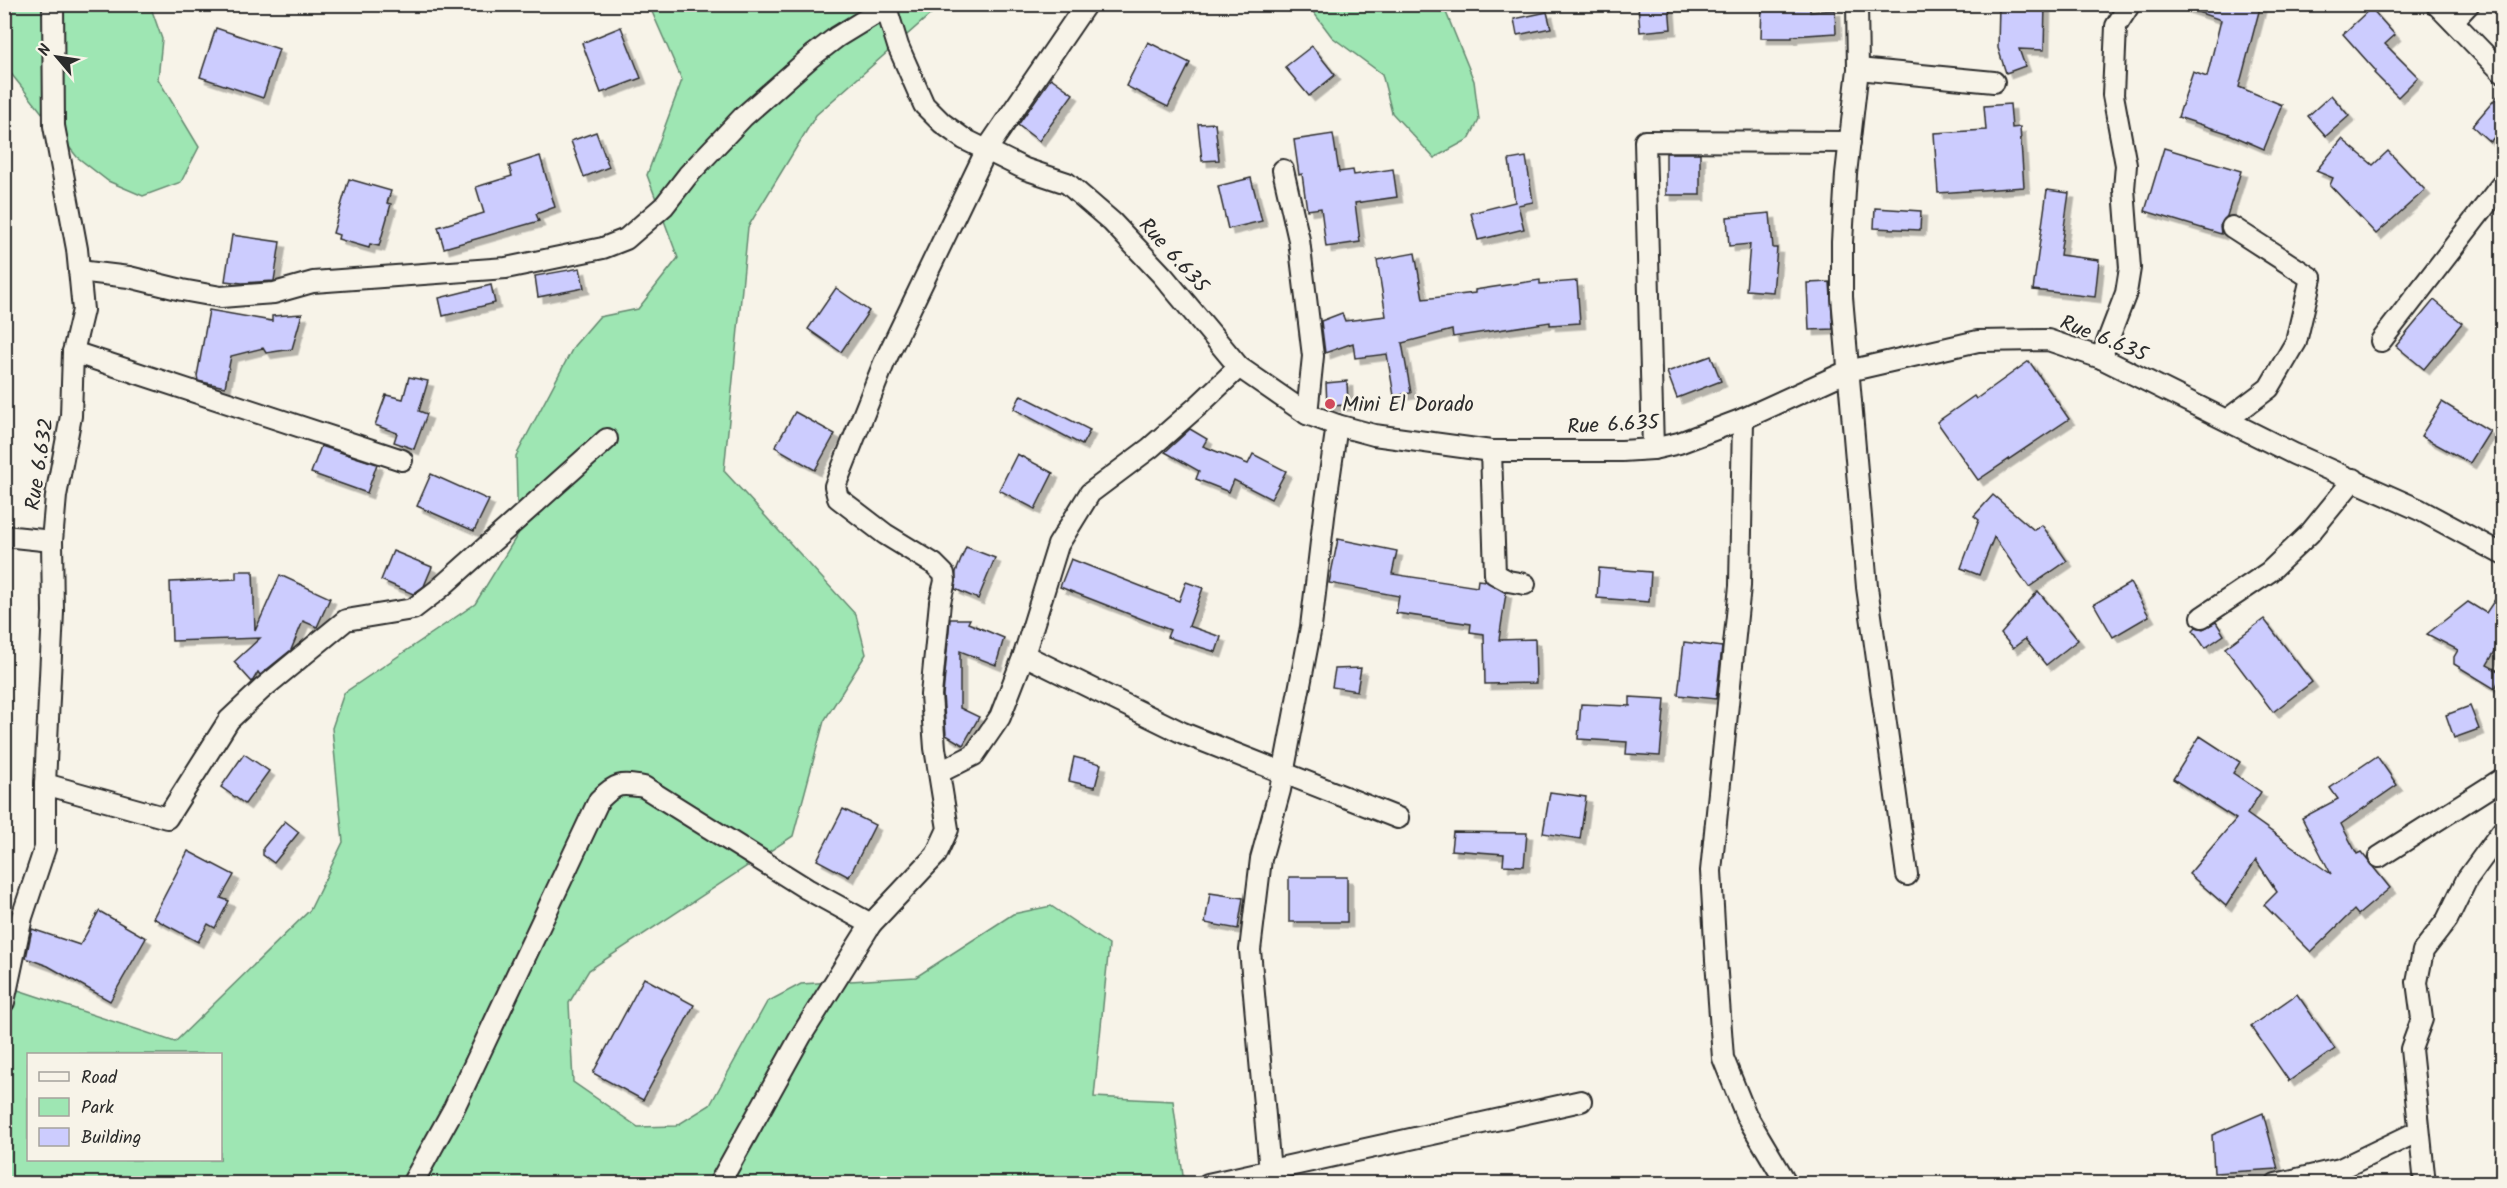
<svg xmlns="http://www.w3.org/2000/svg" width="2507" height="1188" font-family="Kalam,sans-serif">
<style>
.green{fill:#9ee6b3;stroke:#64886f;stroke-width:1.5;fill-rule:evenodd}
.building{fill:#ccccfe;stroke:#2b2b2b;stroke-width:1.5;filter:url(#shadow)}
.lines{fill:none;stroke-linecap:round;stroke-linejoin:round}
.street-casing{stroke:#2b2b2b;stroke-width:24}
.street{stroke:#f7f3e8;stroke-width:20}
.poi-dot{fill:#d1495b;stroke:#f7f3e8;stroke-width:2}
.labels{text-anchor:middle;stroke-width:5;stroke-linejoin:round;paint-order:stroke}
.street-label{font-size:21px;fill:#2b2b2b;stroke:#f7f3e8}
.poi-label{font-size:21px;fill:#2b2b2b;stroke:#f7f3e8;text-anchor:start}
</style>
<defs>
<filter id="shadow"><feDropShadow dx="5.5" dy="5.5" stdDeviation="0" flood-color="#0004"/></filter>
</defs>
<rect width="100%" height="100%" fill="#f7f3e8"/>
<filter id="ink" filterUnits="userSpaceOnUse"><feTurbulence type="fractalNoise" baseFrequency=".0167" numOctaves="2"/><feDisplacementMap in="SourceGraphic" scale="12" xChannelSelector="R" yChannelSelector="G"/><feConvolveMatrix kernelMatrix="1 2 1 2 8 2 1 2 1" color-interpolation-filters="sRGB"/></filter>
<g filter="url(#ink)">
<!-- green -->
<g class="green">
<path d="M4,5H150L162,39L158,79L199,147L181,182L143,196L108,181L77,157L5,66Z"/>
<path d="M649,5H941L816,115L748,227L724,471L856,615L866,654L824,721L793,836L589,970L569,1003L573,1082L638,1127L676,1126L710,1105L767,1002L801,984L916,977L1013,914L1051,906L1109,945L1094,1097L1173,1101L1184,1183L5,1184L4,1004L9,987L175,1042L310,910L343,842L332,728L344,693L475,604L518,534L516,456L574,346L599,317L638,309L678,258L647,175L682,80ZM28,1054H220V1160H28Z"/>
<path d="M1308,5H1443L1474,81L1479,120L1469,139L1434,158L1392,113L1382,74L1332,37Z"/>
</g>
<!-- building -->
<g class="building">
<path d="M1638,4H1669L1671,29L1640,32Z"/>
<path d="M1762,4H1792V9L1810,8V12L1835,10L1836,33L1792,36V38H1761Z"/>
<path d="M1999,4H2045L2044,50L2019,49L2025,66L2006,73L1998,48Z"/>
<path d="M2184,4H2261L2239,87L2282,105L2264,149L2227,133L2178,117L2193,72L2207,77L2221,20L2183,7Z"/>
<path d="M2371,8L2395,35L2385,44L2418,77L2398,97L2374,73L2376,71L2343,34Z"/>
<path d="M1547,12L1551,28L1517,35L1514,19Z"/>
<path d="M621,27L641,78L601,93L582,43Z"/>
<path d="M216,28L279,49L263,98L200,77Z"/>
<path d="M1148,42L1190,63L1168,107L1126,86Z"/>
<path d="M1312,46L1335,75L1309,96L1285,67Z"/>
<path d="M1051,78L1073,94L1039,141L1018,125Z"/>
<path d="M2502,91V128L2490,142L2472,126Z"/>
<path d="M2331,95L2349,116L2326,136L2308,116Z"/>
<path d="M2010,104L2012,128L2020,127L2024,187L1938,193L1934,133L1986,130L1984,106Z"/>
<path d="M1215,123L1219,160L1202,161L1198,124Z"/>
<path d="M596,132L609,167L584,177L571,141Z"/>
<path d="M1333,134L1339,172L1353,170L1354,175L1393,169L1397,197L1355,203L1360,242L1326,247L1321,208L1307,210L1302,174L1299,175L1294,140Z"/>
<path d="M2342,139L2373,165L2388,151L2425,190L2376,234L2330,185L2333,178L2316,171Z"/>
<path d="M2164,148L2241,171L2227,216L2220,226L2221,234L2145,211Z"/>
<rect x="1666" y="153" width="34" height="42"/>
<path d="M540,156L555,207L536,214L539,221L444,248L438,227L484,213L476,187L512,176L509,166Z"/>
<path d="M1526,157L1533,202L1518,205L1524,229L1478,240L1471,213L1515,202L1509,160Z"/>
<path d="M1251,178L1262,221L1228,229L1218,186Z"/>
<path d="M349,179L391,191L387,203L391,204L379,246L370,244L369,248L338,239L339,235L333,233Z"/>
<path d="M2047,190L2069,193L2060,255L2099,260L2095,297L2033,290Z"/>
<path d="M1875,208L1921,211L1920,230L1874,228Z"/>
<path d="M1770,213L1773,248H1777L1773,292L1746,290L1750,244L1729,246L1727,217Z"/>
<path d="M232,235L280,242L274,281L242,283L225,281Z"/>
<path d="M1415,253L1423,299L1475,293V290L1540,280V284L1577,281L1580,323L1550,325V322L1453,337L1452,330L1402,343L1411,393L1394,396L1387,354L1355,358L1353,343L1325,353L1321,321L1342,313L1345,321L1386,316L1377,260Z"/>
<path d="M580,268L584,288L538,297L535,276Z"/>
<path d="M1830,282L1833,329L1809,330L1807,283Z"/>
<path d="M491,285L495,303L443,316L439,298Z"/>
<path d="M836,288L869,311L841,352L808,329Z"/>
<path d="M2434,300L2462,323L2424,369L2396,346Z"/>
<path d="M209,310L272,321V316L302,314L292,349L266,353L263,348L231,356L225,387L198,381L197,376Z"/>
<path d="M1711,356L1721,381L1677,398L1667,372Z"/>
<path d="M2029,361L2069,419L1978,480L1937,422L1974,396L1976,399Z"/>
<path d="M409,377L428,381L419,411L427,414L414,449L394,442L397,433L375,425L386,395L403,399Z"/>
<path d="M1347,381L1348,405L1327,406L1326,383Z"/>
<path d="M1021,395L1090,430L1082,445L1014,409Z"/>
<path d="M2442,402L2490,431L2470,463L2421,436Z"/>
<path d="M795,412L835,434L815,470L775,447Z"/>
<path d="M1190,429L1207,439L1203,446L1248,464L1253,454L1286,471L1271,499L1234,480L1229,492L1196,479L1199,471L1165,452Z"/>
<path d="M321,446L377,464L367,493L311,473Z"/>
<path d="M1017,454L1053,473L1035,509L999,490Z"/>
<path d="M431,474L489,500L474,531L417,506Z"/>
<path d="M1993,495L2034,530L2042,525L2067,561L2029,587L1994,537L1979,575L1961,568L1979,520L1974,516Z"/>
<path d="M1338,539L1397,551L1392,574L1477,587L1478,580L1486,581L1506,593L1499,640L1535,639L1536,683L1485,684L1484,634L1470,632L1471,624L1396,613L1399,596L1329,583Z"/>
<path d="M966,547L995,558L978,599L955,589L956,572Z"/>
<path d="M393,551L432,567L424,586L413,594L381,580Z"/>
<path d="M1071,559L1179,601L1186,582L1203,588L1189,626L1221,637L1216,652L1167,637L1170,630L1060,587Z"/>
<path d="M1599,568L1651,572L1649,602L1597,598Z"/>
<path d="M236,571H253L255,631L280,575L330,598L317,627L303,621L291,650L260,675L258,672L252,682L234,662L260,638L172,641L170,582L236,579Z"/>
<path d="M2130,583L2149,616L2113,637L2094,604Z"/>
<path d="M2502,589V639L2487,665L2502,673L2495,689L2454,664V657L2458,650L2427,634L2468,602L2486,613Z"/>
<path d="M2038,591L2078,640L2046,665L2025,639L2013,648L2001,634Z"/>
<path d="M950,619H970L968,623L1004,638L996,665L960,651V708L979,717L963,745L946,735L943,695Z"/>
<path d="M2264,619L2312,682L2273,712L2225,648Z"/>
<path d="M2216,622L2224,635L2205,648L2193,630L2196,627L2203,629Z"/>
<path d="M1684,642L1722,647L1716,699L1678,695Z"/>
<path d="M1361,668L1357,691L1332,687L1335,669Z"/>
<path d="M1630,697L1665,699L1660,756L1626,754L1627,742L1578,739L1581,704L1630,706Z"/>
<path d="M2470,706L2479,729L2454,738L2446,715Z"/>
<path d="M2200,736L2240,762L2233,773L2261,792L2247,814L2331,874L2302,818L2338,799L2330,788L2377,756L2397,785L2341,824L2357,854L2361,852L2390,888L2358,915L2354,910L2311,952L2264,905L2277,892L2256,860L2226,906L2189,874L2236,819L2173,779Z"/>
<path d="M244,754L269,771L245,804L221,787Z"/>
<path d="M1074,757L1101,764L1095,787L1069,781Z"/>
<path d="M1550,792L1586,797L1580,839L1543,833Z"/>
<path d="M843,809L875,825L849,877L817,860Z"/>
<path d="M285,821L299,832L274,863L263,855V848Z"/>
<path d="M1453,832L1527,833L1524,866L1503,865L1504,854L1451,850Z"/>
<path d="M188,851L234,875L221,898L229,901L215,928L208,924L198,942L153,918Z"/>
<rect x="1289" y="877" width="58" height="45"/>
<path d="M1210,893L1243,898L1238,929L1205,923Z"/>
<path d="M99,911L146,938L110,1001L48,966L26,958L32,929L80,945Z"/>
<path d="M644,978L694,1005L643,1100L593,1073Z"/>
<path d="M2297,994L2335,1049L2289,1081L2251,1026Z"/>
<path d="M2263,1113L2278,1169L2214,1173L2212,1135Z"/>
</g>
<g class="lines">
<!-- street casing -->
<g class="street-casing">
<g id="street">
<path d="M885,4L898,46L924,105L942,123L964,139L1025,169L1067,183L1112,222L1163,276L1239,367L1307,414L1337,425L1374,435L1491,451H1622L1653,449L1679,443L1743,419L1848,371L1978,341L2048,340L2101,358L2294,454L2420,510L2502,554"/>
<path d="M1857,4L1858,69L1846,174L1842,242V297L1867,587L1907,875"/>
<path d="M2436,4L2502,72"/>
<path d="M2453,21L2469,4"/>
<path d="M1858,69L1994,82"/>
<path d="M1283,170L1299,240L1313,356L1307,414"/>
<path d="M79,271L129,277L182,290L221,297L274,293L313,282L506,268L603,248L626,239L664,206L688,175L743,117L811,57L837,37L886,7"/>
<path d="M2381,341L2502,184"/>
<path d="M73,352L402,460"/>
<path d="M2101,358L2126,293L2130,268L2124,189L2126,165L2113,95L2116,26L2130,4"/>
<path d="M1743,419L1740,586L1711,871L1716,960L1723,1058L1746,1115L1787,1184"/>
<path d="M2228,419L2269,388L2296,342L2311,278L2232,227"/>
<path d="M1653,449L1645,141L1850,142"/>
<path d="M1491,451L1495,574L1508,581L1525,584"/>
<path d="M4,536L52,541"/>
<path d="M2202,617L2269,572L2310,533L2354,479"/>
<path d="M1024,655L1183,733L1398,818"/>
<path d="M940,772L974,755L1000,717L1024,655L1058,545L1090,493L1150,448L1199,405L1239,367"/>
<path d="M45,784L167,818L229,720L262,689L346,620L413,609L439,589L607,439"/>
<path d="M2379,857L2502,779"/>
<path d="M4,1002L22,917L45,848V784L53,612L52,541L56,496L71,416L73,352L83,310L77,249L54,126L53,4"/>
<path d="M1270,1171L1250,950L1261,859L1280,790L1311,627L1325,508L1337,425"/>
<path d="M412,1184L454,1108L599,800C616,783 620,783 644,787L807,889L871,924"/>
<path d="M719,1184L801,1036L871,924L936,855L948,829L935,748L931,695L940,602L945,581L944,574L934,564L885,534L838,498L835,486L884,363L987,149L1086,4"/>
<path d="M1208,1184L1581,1101"/>
<path d="M2276,1184L2340,1169L2419,1131"/>
<path d="M2425,1184L2411,1049L2422,1019L2417,982L2423,951L2447,920L2467,879L2502,831"/>
</g>
</g>
<!-- street -->
<use href="#street" class="street"/>
</g>
</g>
<!-- markers -->
<circle class="poi-dot" cx="1330" cy="404" r="6"/>
<g class="labels">
<!-- street labels -->
<g class="street-label">
<text transform="translate(1174 255) rotate(48)" y="7">Rue 6.635</text>
<text transform="translate(2104 338) rotate(22)" y="7">Rue 6.635</text>
<text transform="translate(1613 424) rotate(-3)" y="7">Rue 6.635</text>
<text transform="translate(39 464) rotate(-81)" y="7">Rue 6.632</text>
</g>
<!-- poi labels -->
<g class="poi-label">
<text x="1342" y="411">Mini El Dorado</text>
</g>
</g>
<!-- margin -->
<rect width="2507" height="1188" fill="none" stroke="#f7f3e8" stroke-width="24"/>
<rect x="12" y="12" width="2483" height="1164" fill="none" stroke="#2b2b2b" stroke-width="2" filter="url(#ink)"/>
<!-- legend -->
<rect x="27" y="1053" width="195" height="108" fill="#f7f3e8" stroke="#a5a39c" stroke-width="1.5"/>
<rect x="39" y="1072" width="30" height="9" fill="#f7f3e8" stroke="#a5a39c" stroke-width="1.5"/>
<text x="81" y="1083" font-size="18" fill="#2b2b2b">Road</text>
<rect x="39" y="1098" width="30" height="18" fill="#9ee6b3" stroke="#a5a39c" stroke-width="1.5"/>
<text x="81" y="1113" font-size="18" fill="#2b2b2b">Park</text>
<rect x="39" y="1128" width="30" height="18" fill="#ccccfe" stroke="#a5a39c" stroke-width="1.5"/>
<text x="81" y="1143" font-size="18" fill="#2b2b2b">Building</text>
<!-- north arrow -->
<g transform="translate(57 57) rotate(299)" stroke="#f7f3e8" stroke-width="4.5" paint-order="stroke">
<path d="M0-4.5L10 22L0 15L-10 22Z" fill="#2b2b2b"/>
<text y="-9" font-size="16" font-weight="bold" text-anchor="middle" fill="#2b2b2b">N</text>
</g>
</svg>
